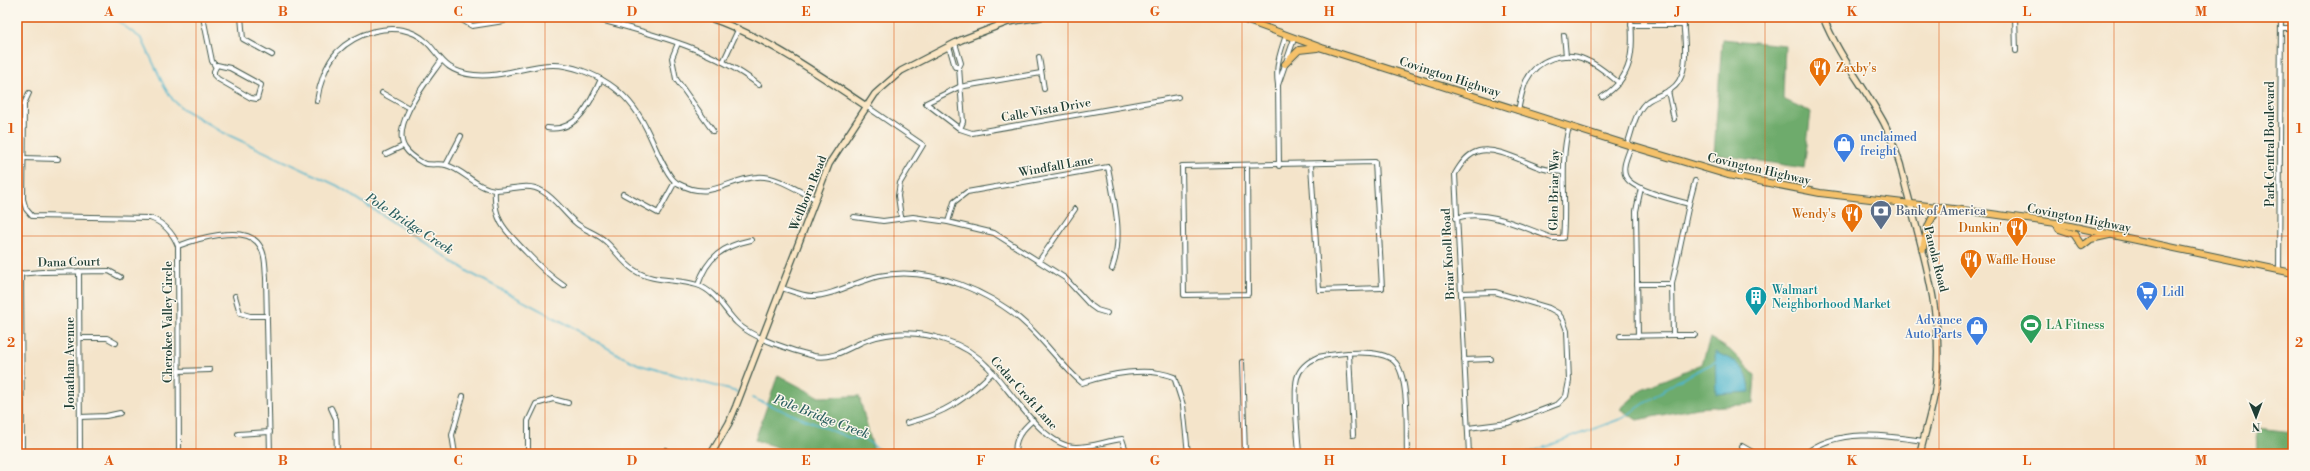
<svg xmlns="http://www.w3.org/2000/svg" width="2310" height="471" font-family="'Libre Bodoni',serif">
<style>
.forest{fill:#6eab6c;stroke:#467450}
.water{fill:#4eb5cd;stroke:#367980}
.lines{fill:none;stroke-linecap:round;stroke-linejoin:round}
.stream{stroke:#4eb5cd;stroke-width:1.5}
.street-casing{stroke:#3f564a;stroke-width:6}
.secondary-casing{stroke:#3f564a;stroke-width:8}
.primary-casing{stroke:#3f564a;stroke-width:8}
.street{stroke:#fff;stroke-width:4}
.secondary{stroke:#fbe6c4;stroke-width:5.5}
.primary{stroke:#f5c16b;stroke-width:6}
.grid{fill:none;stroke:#de580e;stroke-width:1;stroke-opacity:0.55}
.labels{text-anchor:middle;stroke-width:3;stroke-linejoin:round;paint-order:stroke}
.food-label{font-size:12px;fill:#c56008;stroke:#fbf7ec;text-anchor:start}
.street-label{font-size:12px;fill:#1f3d34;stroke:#fbf7ec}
.shop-label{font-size:12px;fill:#366cbe;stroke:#fbf7ec;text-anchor:start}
.service-label{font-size:12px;fill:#4e5e75;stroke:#fbf7ec;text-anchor:start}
.culture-label{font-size:12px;fill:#0d838f;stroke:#fbf7ec;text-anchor:start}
.leisure-label{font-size:12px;fill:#27864d;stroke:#fbf7ec;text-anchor:start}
.water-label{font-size:13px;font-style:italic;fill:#2d6162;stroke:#fbf7ec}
.neatline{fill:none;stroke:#de580e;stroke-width:1.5}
.grid-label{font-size:13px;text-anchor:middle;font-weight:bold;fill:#de580e}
</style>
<rect width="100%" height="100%" fill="#fbf7ec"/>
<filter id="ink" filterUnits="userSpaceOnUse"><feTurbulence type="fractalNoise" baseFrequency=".025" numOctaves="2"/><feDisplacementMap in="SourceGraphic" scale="8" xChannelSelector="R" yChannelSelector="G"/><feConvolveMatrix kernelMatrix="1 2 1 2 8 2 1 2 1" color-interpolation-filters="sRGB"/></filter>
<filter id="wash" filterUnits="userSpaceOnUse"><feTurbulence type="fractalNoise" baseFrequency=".012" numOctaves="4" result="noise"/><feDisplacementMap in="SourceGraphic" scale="16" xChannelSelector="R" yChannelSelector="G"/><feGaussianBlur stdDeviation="0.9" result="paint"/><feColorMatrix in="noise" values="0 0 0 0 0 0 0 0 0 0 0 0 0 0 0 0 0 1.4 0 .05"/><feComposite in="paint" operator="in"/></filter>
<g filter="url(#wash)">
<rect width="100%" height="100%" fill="#f4e4ca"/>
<!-- forest -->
<g class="forest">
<path d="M1722,39L1785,45L1783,99L1811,112L1804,168L1714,154Z"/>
<path d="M1710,338L1730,350L1755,375L1753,404L1697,408L1637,420L1620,409L1644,388L1702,364Z"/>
<path d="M778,375L819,397L859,396L874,452L885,454H797L755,440Z"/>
<path d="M2257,428L2293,432V454H2258Z"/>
</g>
<!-- water -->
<path class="water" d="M1715,352C1737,362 1748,366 1750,392L1716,394Z"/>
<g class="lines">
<!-- stream -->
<g class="stream">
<path d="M112,17L142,39L165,88L173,100L183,109L222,132L338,186L472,274L572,327L621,356L640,365L737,392"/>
<path d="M752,398L850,438L866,440L885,454"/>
<path d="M1526,454L1623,418L1676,382L1717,361"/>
</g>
</g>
</g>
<g filter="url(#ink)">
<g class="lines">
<!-- street casing -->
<g class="street-casing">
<g id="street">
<path d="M203,17L212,61L215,66"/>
<path d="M241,17L243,39L272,55"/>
<path d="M457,17L472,26L504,21"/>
<path d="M589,17C648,33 710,47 759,85"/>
<path d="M2015,17L2016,51"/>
<path d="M1631,25H1684"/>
<path d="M2281,28H2293"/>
<path d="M1286,35C1280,53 1275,67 1278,85L1294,39"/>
<path d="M1564,35L1566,56"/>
<path d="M678,43L672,58L676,79L713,131"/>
<path d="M955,43L961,63L959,67L963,122L960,129"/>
<path d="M949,46L955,67H959"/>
<path d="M1039,57L1044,89"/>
<path d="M441,61C428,80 390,125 405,148C409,154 416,159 423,163C431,166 439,163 446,165C464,170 477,189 496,190C512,190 527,182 542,191C556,199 564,213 576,223C584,230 596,233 604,240C615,249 622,262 634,270C653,283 676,278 697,285C716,291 724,310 737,323C752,338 793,351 814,356C834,360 849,347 867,340C892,331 920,331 945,340C961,345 977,355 988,367C1010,389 1043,447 1076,447C1091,447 1107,441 1122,439L1127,454"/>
<path d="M723,62L738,30"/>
<path d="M217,65L230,68L261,85L257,99L251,98L218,79L214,75V71Z"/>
<path d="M1041,73L959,87L926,103L960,129L972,133L1178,97"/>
<path d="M1278,85L1279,166"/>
<path d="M1668,91L1674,119"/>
<path d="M29,93L24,104L23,199L26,209L32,216L150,218C164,223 173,233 178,246L179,454"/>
<path d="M382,93L409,108"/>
<path d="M1602,97C1634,77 1633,51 1631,17"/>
<path d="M317,101C319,85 326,64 337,52C356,33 390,22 415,34C440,46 436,71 474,75C502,78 526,65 553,65C572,65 594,74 609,84C624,94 637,110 645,126C652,138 666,177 677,183C712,202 726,179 757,177C776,175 798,191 815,199"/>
<path d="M866,106L923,145L900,183L898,196L901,217"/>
<path d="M1518,111C1520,101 1522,90 1526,81C1537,59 1564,50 1586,60C1599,65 1609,75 1619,83"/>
<path d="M547,128C577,133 591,102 601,79"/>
<path d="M1627,145C1632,132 1635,110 1648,101C1658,94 1672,93 1679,81C1689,64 1684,36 1683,17"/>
<path d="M386,154L403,146"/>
<path d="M23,158L58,159"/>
<path d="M446,165L461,136"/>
<path d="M1247,166L1248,294L1184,295L1182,166L1375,162L1382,288L1319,290L1311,165"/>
<path d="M495,190C493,222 507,232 527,253C539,266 549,276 564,286"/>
<path d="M623,194L658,213L675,182"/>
<path d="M1689,204L1695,181"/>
<path d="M854,217L883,221L913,217L948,222L994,233L1065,278L1090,305L1097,310L1107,313"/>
<path d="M1456,218C1486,208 1524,228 1552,238H1563C1567,200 1559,164 1569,127"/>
<path d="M948,222L954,202L967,192L1108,167C1114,201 1124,236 1112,269"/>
<path d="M178,246C196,239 242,225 257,242C266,252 265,266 266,278L270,454"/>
<path d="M1039,261L1075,209"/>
<path d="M79,271L80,454"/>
<path d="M2279,271L2281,17"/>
<path d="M21,273L22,454"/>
<path d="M17,274L42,272L109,271L120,277"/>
<path d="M1637,284H1672"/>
<path d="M698,285C707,257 723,246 751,240"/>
<path d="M782,288C792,291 802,296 812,296C832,296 858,281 879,276C930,265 993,292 1029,327C1048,345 1062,366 1082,383C1109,374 1147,366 1174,377L1183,405L1188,454"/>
<path d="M1461,293L1495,292L1549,308L1558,313L1563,320L1567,331L1569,381L1566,396L1558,404L1508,423L1468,428"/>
<path d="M235,296L240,313L250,316H267"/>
<path d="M1673,335H1695"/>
<path d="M1620,336L1673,335L1672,284L1689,204C1675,200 1632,190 1626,177C1621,168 1628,155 1631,146"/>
<path d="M1638,336L1636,211L1641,188"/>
<path d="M80,338H107L116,343"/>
<path d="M1349,354L1353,435"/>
<path d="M1464,360L1491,359"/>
<path d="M1242,362L1245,454"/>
<path d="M178,371L210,370"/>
<path d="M331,408L336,419L337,454"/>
<path d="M80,417L106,416L120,413"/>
<path d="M907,423C946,413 964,400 993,372"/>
<path d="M238,434L270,432"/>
<path d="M1742,446L1756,454"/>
<path d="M455,454L452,435L463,396"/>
<path d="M528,454V421L536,404L553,399L568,403"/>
<path d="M664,454L666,450"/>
<path d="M1016,454C1013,439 1023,429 1033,420"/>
<path d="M1075,454L1076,447"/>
<path d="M1299,454C1298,436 1293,393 1297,378C1300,367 1309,361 1318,357C1337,353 1379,348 1394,361C1410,375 1406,433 1407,454"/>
<path d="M1469,454L1455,174C1460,165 1467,154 1479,151C1498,147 1523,162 1541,168C1548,170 1556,171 1563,172"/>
<path d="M1662,454L1663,452"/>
<path d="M1805,454C1836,428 1886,435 1923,441"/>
</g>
</g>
<!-- secondary casing -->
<g class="secondary-casing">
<g id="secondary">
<path d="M707,17C765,36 816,73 866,106"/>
<path d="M1823,17C1838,55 1863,85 1883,121C1890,134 1895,149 1900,164C1917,236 1945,307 1936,382C1934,407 1925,430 1920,454"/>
<path d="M711,454L729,423L736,406L829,164L875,94L901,71L961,40L1008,22L1040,17"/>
</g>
</g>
<!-- primary casing -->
<g class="primary-casing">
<g id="primary">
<path d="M1237,17L1322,48L1631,146L1728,175L1820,193L1970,211L2056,223L2293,273"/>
<path d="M1285,64L1299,50L1317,48"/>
<path d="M2056,223L2059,229L2074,234L2082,246L2091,239L2109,235"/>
<path d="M1923,249C1926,233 1928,218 1942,207"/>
</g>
</g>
<!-- street -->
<use href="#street" class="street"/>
<!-- secondary -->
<use href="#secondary" class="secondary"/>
<!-- primary -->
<use href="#primary" class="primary"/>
</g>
</g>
<!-- grid -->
<path class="grid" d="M196,17V454M371,17V454M545,17V454M719,17V454M894,17V454M1068,17V454M1242,17V454M1416,17V454M1591,17V454M1765,17V454M1939,17V454M2114,17V454M17,236H2293"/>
<!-- icons -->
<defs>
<g id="restaurant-pin" transform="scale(1.15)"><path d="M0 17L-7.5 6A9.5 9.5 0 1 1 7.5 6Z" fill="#e8710a" stroke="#fbf7ec"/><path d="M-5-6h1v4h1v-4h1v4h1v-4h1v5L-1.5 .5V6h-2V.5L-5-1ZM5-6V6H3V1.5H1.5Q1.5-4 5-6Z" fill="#fff"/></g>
<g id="shop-pin" transform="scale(1.15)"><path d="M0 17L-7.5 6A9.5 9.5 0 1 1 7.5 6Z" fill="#3f7fe0" stroke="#fbf7ec"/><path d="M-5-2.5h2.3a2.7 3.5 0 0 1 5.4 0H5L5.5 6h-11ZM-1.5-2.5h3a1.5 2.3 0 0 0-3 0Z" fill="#fff"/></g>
<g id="bank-pin" transform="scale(1.15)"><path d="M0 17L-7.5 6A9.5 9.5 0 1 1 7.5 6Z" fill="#5c6f8a" stroke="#fbf7ec"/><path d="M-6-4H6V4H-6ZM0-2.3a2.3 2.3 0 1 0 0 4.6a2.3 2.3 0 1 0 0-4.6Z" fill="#fff"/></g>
<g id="supermarket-pin" transform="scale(1.15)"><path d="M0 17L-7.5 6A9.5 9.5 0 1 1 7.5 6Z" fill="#3f7fe0" stroke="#fbf7ec"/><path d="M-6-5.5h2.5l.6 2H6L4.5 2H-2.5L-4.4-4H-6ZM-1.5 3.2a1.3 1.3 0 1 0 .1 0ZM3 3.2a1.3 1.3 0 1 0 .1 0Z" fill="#fff"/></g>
<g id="building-pin" transform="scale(1.15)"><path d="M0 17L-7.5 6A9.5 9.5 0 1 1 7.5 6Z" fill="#0f9aa8" stroke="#fbf7ec"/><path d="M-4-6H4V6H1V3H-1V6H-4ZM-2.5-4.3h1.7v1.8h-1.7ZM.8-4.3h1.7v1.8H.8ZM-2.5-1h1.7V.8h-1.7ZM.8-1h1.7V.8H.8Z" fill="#fff"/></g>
<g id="stadium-pin" transform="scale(1.15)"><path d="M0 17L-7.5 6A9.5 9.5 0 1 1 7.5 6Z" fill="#2e9e5b" stroke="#fbf7ec"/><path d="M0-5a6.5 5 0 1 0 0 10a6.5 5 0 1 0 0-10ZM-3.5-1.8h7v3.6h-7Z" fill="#fff"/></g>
</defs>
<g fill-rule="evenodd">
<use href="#restaurant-pin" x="1820" y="68"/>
<use href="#shop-pin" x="1844" y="144"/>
<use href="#bank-pin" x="1881" y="211"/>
<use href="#restaurant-pin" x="1852" y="214"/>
<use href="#restaurant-pin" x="2017" y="228"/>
<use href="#restaurant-pin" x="1971" y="260"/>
<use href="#supermarket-pin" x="2147" y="292"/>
<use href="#building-pin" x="1756" y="297"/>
<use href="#stadium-pin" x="2031" y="325"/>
<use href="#shop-pin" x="1977" y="327"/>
</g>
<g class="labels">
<!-- food labels -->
<g class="food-label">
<text x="1836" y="72">Zaxby's</text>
<text x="1836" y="218" text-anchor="end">Wendy's</text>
<text x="2002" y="232" text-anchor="end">Dunkin'</text>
<text x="1986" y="264">Waffle House</text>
</g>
<!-- street labels -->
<g class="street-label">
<text transform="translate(1450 77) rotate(18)" y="4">Covington Highway</text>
<text transform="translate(1046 110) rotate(-10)" y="4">Calle Vista Drive</text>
<text transform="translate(2270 144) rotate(-90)" y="4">Park Central Boulevard</text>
<text transform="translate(1056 166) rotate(-10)" y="4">Windfall Lane</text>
<text transform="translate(1759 169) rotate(13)" y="4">Covington Highway</text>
<text transform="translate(1554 190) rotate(-89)" y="4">Glen Briar Way</text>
<text transform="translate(808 193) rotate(-68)" y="4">Wellborn Road</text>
<text transform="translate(2079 218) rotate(11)" y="4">Covington Highway</text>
<text transform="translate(1448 254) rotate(-93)" y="4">Briar Knoll Road</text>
<text transform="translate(1936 259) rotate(76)" y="4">Panola Road</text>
<text transform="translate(69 262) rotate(-1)" y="4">Dana Court</text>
<text transform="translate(168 322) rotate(-90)" y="4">Cherokee Valley Circle</text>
<text transform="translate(70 363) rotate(-90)" y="4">Jonathan Avenue</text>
<text transform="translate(1024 393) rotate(48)" y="4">Cedar Croft Lane</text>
</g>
<!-- shop labels -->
<g class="shop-label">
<text x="1860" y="141">unclaimed<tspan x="1860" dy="14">freight</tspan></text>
<text x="2162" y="296">Lidl</text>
<text x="1962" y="324" text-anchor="end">Advance<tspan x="1962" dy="14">Auto Parts</tspan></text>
</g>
<!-- service labels -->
<g class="service-label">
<text x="1896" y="215">Bank of America</text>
</g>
<!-- culture labels -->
<g class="culture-label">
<text x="1772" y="294">Walmart<tspan x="1772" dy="14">Neighborhood Market</tspan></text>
</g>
<!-- leisure labels -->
<g class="leisure-label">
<text x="2046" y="329">LA Fitness</text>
</g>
<!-- water labels -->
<g class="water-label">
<text transform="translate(410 223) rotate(33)" y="5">Pole Bridge Creek</text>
<text transform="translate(822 416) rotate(21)" y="5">Pole Bridge Creek</text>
</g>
</g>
<!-- margin -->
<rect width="2310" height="471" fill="none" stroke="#fbf7ec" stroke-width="44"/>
<!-- north arrow -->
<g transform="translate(2256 417) rotate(179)" stroke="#fbf7ec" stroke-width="3" paint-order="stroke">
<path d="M0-3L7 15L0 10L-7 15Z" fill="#1f3d34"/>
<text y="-6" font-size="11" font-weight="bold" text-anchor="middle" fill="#1f3d34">N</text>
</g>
<rect x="22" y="22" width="2266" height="427" class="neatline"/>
<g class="grid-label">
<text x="109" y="16">A</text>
<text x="283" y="16">B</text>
<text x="458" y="16">C</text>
<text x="632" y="16">D</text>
<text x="806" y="16">E</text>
<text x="981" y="16">F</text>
<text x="1155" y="16">G</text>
<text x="1329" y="16">H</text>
<text x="1504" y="16">I</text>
<text x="1678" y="16">J</text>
<text x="1852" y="16">K</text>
<text x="2027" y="16">L</text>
<text x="2201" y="16">M</text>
<text x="11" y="133">1</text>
<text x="2299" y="133">1</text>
<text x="11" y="347">2</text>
<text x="2299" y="347">2</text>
<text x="109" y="465">A</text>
<text x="283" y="465">B</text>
<text x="458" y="465">C</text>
<text x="632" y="465">D</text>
<text x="806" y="465">E</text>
<text x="981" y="465">F</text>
<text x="1155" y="465">G</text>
<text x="1329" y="465">H</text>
<text x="1504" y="465">I</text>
<text x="1678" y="465">J</text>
<text x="1852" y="465">K</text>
<text x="2027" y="465">L</text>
<text x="2201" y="465">M</text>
</g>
</svg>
